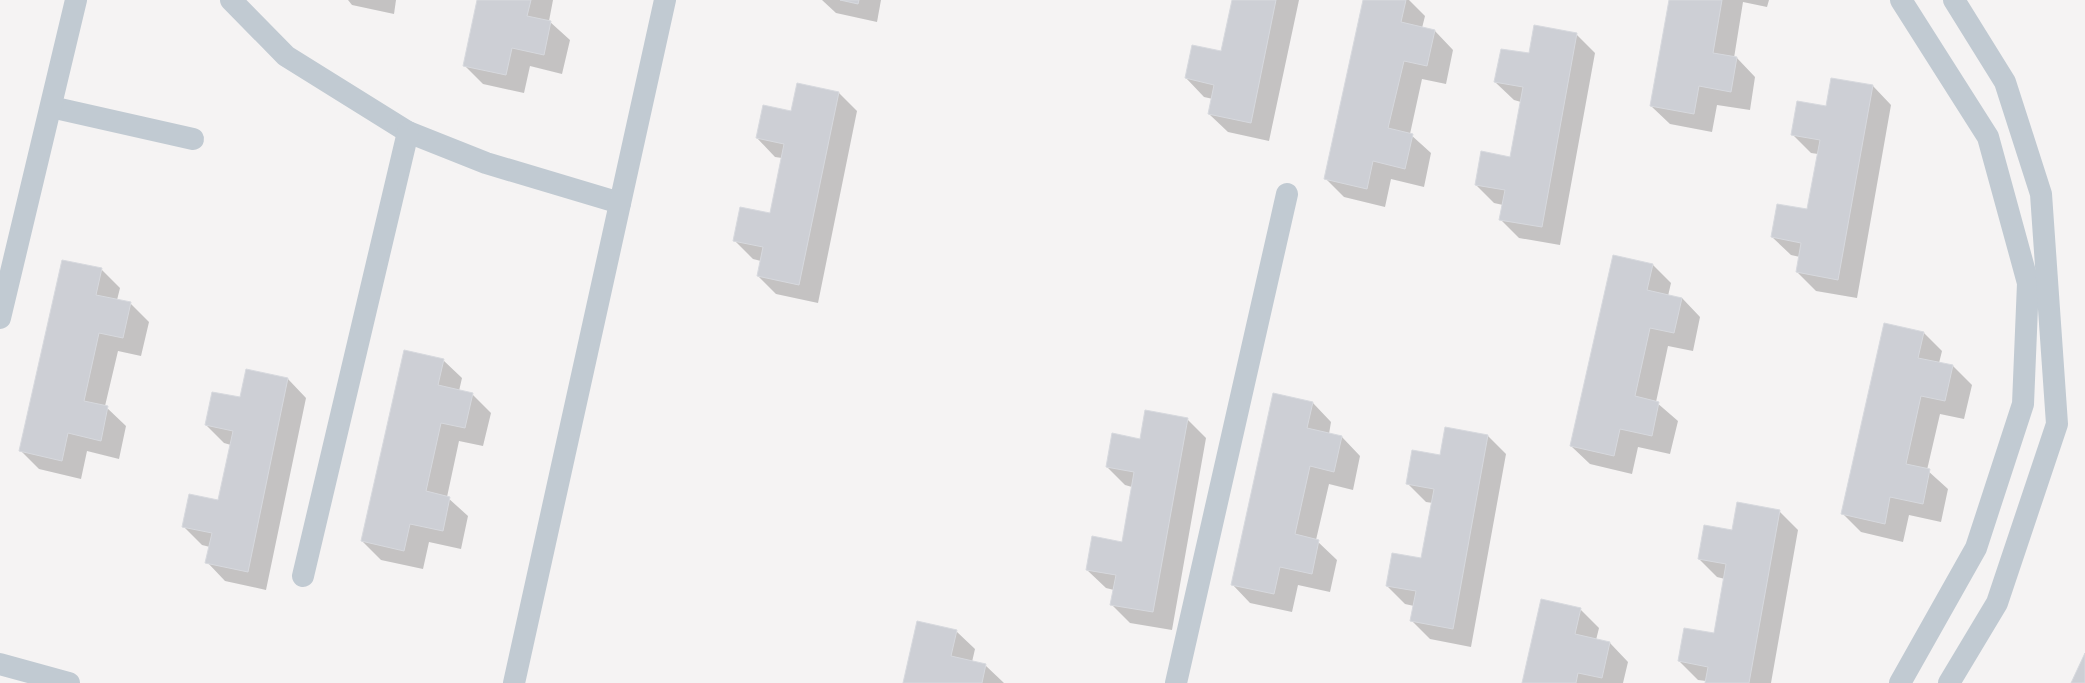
<svg xmlns="http://www.w3.org/2000/svg" width="2085" height="683" font-family="Cabin,sans-serif">
<style>
.shadow{fill:#0003}
.building{fill:#cdcfd5;stroke:#d7d9de}
.lines{fill:none;stroke-linecap:round;stroke-linejoin:round}
.minor{stroke:#c1cad2;stroke-width:22}
</style>
<rect width="100%" height="100%" fill="#f5f3f3"/>
<!-- shadow -->
<g class="shadow">
<path d="M348,0H396L394,14L352,5Z"/>
<path d="M478,0H553L549,21L570,40L562,74L530,66L524,93L483,84L464,65Z"/>
<path d="M822,0H881L877,22L836,13Z"/>
<path d="M1233,0H1299L1269,141L1228,132L1209,114L1213,99L1204,97L1186,78L1222,52Z"/>
<path d="M1364,0H1409L1425,16L1422,28L1435,31L1453,50L1446,84L1422,79L1410,134L1431,153L1424,187L1391,179L1385,207L1344,197L1325,178Z"/>
<path d="M1670,0H1769L1767,7L1743,2L1734,58H1737L1755,77L1750,110L1717,105L1712,132L1670,124L1651,106Z"/>
<path d="M1576,34L1595,53L1560,245L1519,238L1500,219L1503,205L1494,203L1476,185L1511,158L1521,102L1514,100L1495,82L1530,55Z"/>
<path d="M1873,86L1891,105L1857,298L1816,291L1797,272L1800,257L1791,255L1772,237L1808,210L1818,154L1811,153L1792,134L1826,107Z"/>
<path d="M839,93L857,111L818,303L776,294L758,276L761,261L753,259L734,240L770,215L782,158L775,157L757,138L792,112Z"/>
<path d="M1652,264L1671,283L1668,296L1682,298L1700,317L1693,351L1668,346L1656,402L1678,421L1670,454L1638,447L1632,474L1590,464L1571,446Z"/>
<path d="M101,269L120,288L117,300L130,303L149,322L141,356L118,351L105,406L126,426L119,459L87,451L81,479L39,469L20,450Z"/>
<path d="M1924,333L1942,351L1939,363L1953,366L1972,385L1964,419L1940,414L1927,470L1948,489L1941,522L1909,515L1903,542L1861,532L1843,514Z"/>
<path d="M443,360L462,378L459,391L472,394L491,413L483,446L459,441L447,497L468,516L461,549L429,542L423,569L381,560L362,541Z"/>
<path d="M288,379L306,398L266,590L225,581L207,562L210,547L202,545L183,526L219,501L231,445L224,443L206,425L241,398Z"/>
<path d="M1274,394L1313,403L1331,422L1329,434L1342,437L1360,456L1353,490L1329,484L1316,540L1337,560L1330,592L1298,585L1292,612L1250,603L1232,584Z"/>
<path d="M1187,419L1206,438L1172,630L1130,623L1111,604L1114,590L1106,588L1087,570L1122,543L1132,487L1125,485L1107,467L1141,440Z"/>
<path d="M1488,436L1506,454L1471,647L1430,639L1412,621L1414,606L1405,604L1387,586L1422,559L1433,503L1426,502L1407,483L1441,456Z"/>
<path d="M1779,511L1798,530L1771,683H1706V681L1698,680L1679,661L1714,634L1725,579L1717,577L1699,559L1733,532Z"/>
<path d="M1580,609L1599,628L1596,640L1610,643L1628,662L1623,683H1523Z"/>
<path d="M956,631L975,649L972,662L985,665L1004,683H904Z"/>
</g>
<!-- building -->
<g class="building">
<path d="M477,0H531L527,16L551,21L544,55L512,48L506,75L463,66Z"/>
<path d="M840,0H859L858,4Z"/>
<path d="M1232,0H1276L1251,123L1208,114L1214,85L1185,78L1192,45L1221,51Z"/>
<path d="M1363,0H1406L1401,22L1435,30L1427,66L1404,61L1388,128L1413,134L1405,169L1373,161L1367,189L1324,179Z"/>
<path d="M1669,0H1722L1713,53L1737,57L1731,92L1699,86L1694,114L1650,106Z"/>
<path d="M1534,25L1577,33L1542,227L1499,220L1505,190L1475,185L1481,151L1510,157L1523,87L1494,82L1501,49L1529,53Z"/>
<path d="M1831,78L1873,85L1838,280L1796,272L1801,243L1771,237L1777,204L1807,209L1820,140L1791,135L1797,101L1826,106Z"/>
<path d="M797,83L839,92L799,285L757,276L763,247L733,241L740,207L770,213L784,144L756,138L763,105L791,111Z"/>
<path d="M1613,255L1653,264L1647,290L1682,298L1674,333L1650,328L1635,396L1659,402L1652,436L1620,429L1614,456L1570,446Z"/>
<path d="M62,260L102,268L96,295L131,302L123,338L99,333L84,401L108,406L101,441L68,433L62,461L19,451Z"/>
<path d="M1884,323L1924,332L1918,358L1953,365L1945,401L1921,396L1906,464L1930,469L1923,504L1890,497L1885,524L1841,514Z"/>
<path d="M404,350L444,359L438,385L473,393L465,428L441,423L426,491L450,497L443,531L410,524L404,551L361,541Z"/>
<path d="M246,369L288,378L248,572L205,563L212,533L182,527L189,494L218,500L233,431L205,425L212,392L240,397Z"/>
<path d="M1273,393L1313,402L1307,428L1342,436L1334,472L1310,466L1295,534L1319,540L1312,574L1280,567L1274,594L1231,585Z"/>
<path d="M1145,410L1188,418L1153,612L1110,605L1116,575L1086,570L1092,536L1122,542L1134,472L1106,467L1112,433L1140,439Z"/>
<path d="M1445,427L1488,435L1453,629L1410,621L1416,591L1386,586L1392,553L1421,558L1434,489L1406,484L1412,450L1440,455Z"/>
<path d="M1737,502L1780,510L1749,683H1705L1708,667L1678,661L1684,628L1714,633L1726,564L1698,559L1704,525L1732,530Z"/>
<path d="M1541,599L1581,608L1575,634L1610,642L1602,678L1578,673L1576,683H1522Z"/>
<path d="M917,621L957,630L951,656L986,664L982,683H903Z"/>
<path d="M2085,653V683H2071Z"/>
</g>
<g class="lines">
<!-- minor -->
<g class="minor">
<path d="M231,0L286,56L408,132L486,163L620,203"/>
<path d="M51,107L193,139"/>
<path d="M0,318L76,0"/>
<path d="M303,576L408,132"/>
<path d="M0,664L69,683"/>
<path d="M514,683L665,0"/>
<path d="M1176,683L1287,194"/>
<path d="M1900,683L1976,548L2023,404L2028,283L1988,137L1901,0"/>
<path d="M1949,683L1997,603L2057,424L2041,194L2005,82L1954,0"/>
</g>
</g>
</svg>
